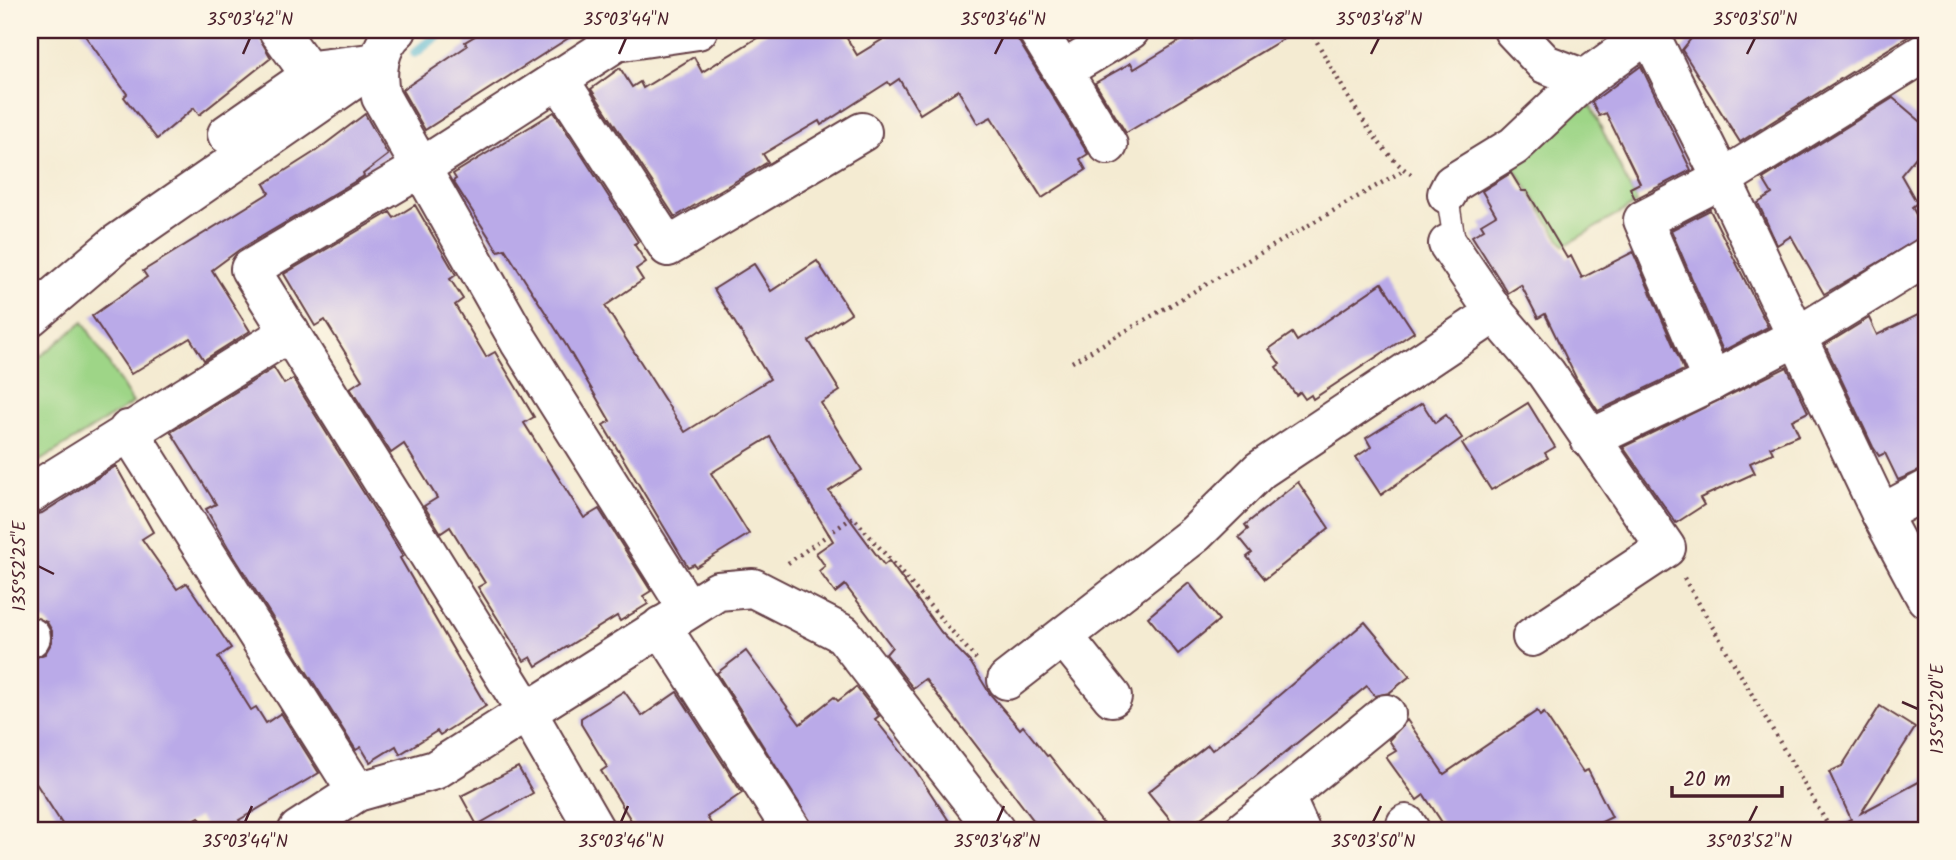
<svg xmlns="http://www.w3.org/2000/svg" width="1956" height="860" font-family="Kalam,sans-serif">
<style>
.green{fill:#9ed587;stroke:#747a59;stroke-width:2}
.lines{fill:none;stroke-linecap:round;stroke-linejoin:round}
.stream{stroke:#50b4cf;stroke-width:10}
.building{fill:#baaae8}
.lane-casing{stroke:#643e44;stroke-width:24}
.street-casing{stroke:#643e44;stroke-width:42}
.path{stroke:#643e44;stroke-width:4.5;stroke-dasharray:2 5;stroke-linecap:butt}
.lane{stroke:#fff;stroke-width:21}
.street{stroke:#fff;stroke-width:38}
.ticks{fill:none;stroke:#4a1f2b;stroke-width:2.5}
.neatline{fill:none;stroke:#4a1f2b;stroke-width:2.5}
.ticks-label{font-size:18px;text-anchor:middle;fill:#4a1f2b}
</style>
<rect width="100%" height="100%" fill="#fcf5e5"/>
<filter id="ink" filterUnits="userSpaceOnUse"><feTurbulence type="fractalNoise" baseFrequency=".0143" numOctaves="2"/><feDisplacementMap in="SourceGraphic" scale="14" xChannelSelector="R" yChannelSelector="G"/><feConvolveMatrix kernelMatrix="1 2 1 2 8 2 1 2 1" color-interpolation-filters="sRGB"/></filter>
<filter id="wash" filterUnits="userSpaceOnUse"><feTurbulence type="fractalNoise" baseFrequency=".00686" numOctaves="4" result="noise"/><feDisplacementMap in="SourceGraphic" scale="28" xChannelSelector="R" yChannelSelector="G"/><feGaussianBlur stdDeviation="1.57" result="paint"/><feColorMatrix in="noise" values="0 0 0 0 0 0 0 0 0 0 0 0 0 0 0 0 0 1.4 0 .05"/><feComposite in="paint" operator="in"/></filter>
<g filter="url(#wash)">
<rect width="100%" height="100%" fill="#f4ebd2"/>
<!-- green -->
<g class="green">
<path d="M1588,100L1637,203L1564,246L1514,167Z"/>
<path d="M83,322L133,403L30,467V365Z"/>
</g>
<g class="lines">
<!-- stream -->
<g class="stream">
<path d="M415,53L444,30"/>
<path d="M30,340L47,325"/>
</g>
</g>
<g id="blocks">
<!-- building -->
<g class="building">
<path d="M81,30H255L271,58L199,115L194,108L157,139L124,97L127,94Z"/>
<path d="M485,30H581L425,130L402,90L467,46L465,42Z"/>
<path d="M770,30H842L857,55L898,30H1012L1088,154L1080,159L1086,170L1042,198L991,117L978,124L958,90L920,114L899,79L890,85L888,82L821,125L819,121L763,154L768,162L675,217L591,89L620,68L632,87L640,82L643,88L694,57L702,72Z"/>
<path d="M1211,30H1298L1126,133L1095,83L1131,63L1134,69L1188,36L1192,41Z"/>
<path d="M1698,30H1926L1914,33L1740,142L1682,50Z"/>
<path d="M1641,66L1691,170L1635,199L1630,188L1640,183L1606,113L1599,116L1592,102Z"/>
<path d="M1893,98L1926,126V145L1901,175L1917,203L1912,207L1924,229L1921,231L1924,236L1824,294L1791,236L1777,245L1758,203L1772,194L1763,179Z"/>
<path d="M554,112L638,242L634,244L646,262L636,269L643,280L605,306L685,432L770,379L714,289L754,264L771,291L817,261L851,313L809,341L840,391L821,403L862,470L829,491L884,565L889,561L941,632L971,663L990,694L1020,729L1023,726L1047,756L1049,755L1108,830H1041L925,679L913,688L886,654L892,647L845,585L835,593L819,571L825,566L816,553L833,541L770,437L711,473L749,534L696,567L694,564L688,567L603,425L610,421L566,345L505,249L498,251L453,181L456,179L453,174Z"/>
<path d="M365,114L388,155L363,174L364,176L239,250L212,270L250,331L204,360L190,338L131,374L92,316L147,277L143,271L269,193L264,184L316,151Z"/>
<path d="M1511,173L1522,191H1527L1567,258L1571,256L1582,278L1633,252L1684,370L1598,411L1576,378L1545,314L1538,318L1521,285L1508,293L1472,236L1484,229L1481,224L1496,215L1482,191Z"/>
<path d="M415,205L456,275L450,279L463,299L455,305L486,357L495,352L534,417L524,423L584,518L599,509L651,591L643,596L648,604L620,621L617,616L536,666L531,657L524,661L478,587L485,583L450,527L441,533L424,506L437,498L404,444L391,453L350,388L362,380L325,320L315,326L284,274L390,212L394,218Z"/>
<path d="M1710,210L1768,327L1723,351L1671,230Z"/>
<path d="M1382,283L1414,332L1313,399L1311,395L1305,399L1300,392L1296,395L1276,367L1280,364L1269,349L1292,333L1297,341Z"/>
<path d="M1926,311V468L1898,480L1885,453L1879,456L1873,447L1825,345L1869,318L1877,335Z"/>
<path d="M1787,367L1808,412L1792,420L1799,435L1770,447L1773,453L1750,463L1755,473L1700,498L1704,505L1676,523L1623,447Z"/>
<path d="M274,368L284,384L293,379L403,556L400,558L486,706L440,735L437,731L400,754L396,746L370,762L361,747L356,750L228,547L206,509L216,504L171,432Z"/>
<path d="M1422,403L1435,423L1446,415L1462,438L1381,495L1356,457L1371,447L1366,438Z"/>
<path d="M1528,403L1555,447L1545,453L1548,458L1491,490L1462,444Z"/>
<path d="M116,466L153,532L142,539L177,589L187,583L231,648L218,657L251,710L256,707L266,723L281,713L319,773L239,820L246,830H207L199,817L176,830H66L30,774V659L45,654L52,642V631L47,622L30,616V516L42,513Z"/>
<path d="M1298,482L1329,528L1265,579L1247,557L1252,553L1239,537L1248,529L1245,525Z"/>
<path d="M1189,583L1219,620L1178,654L1148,617Z"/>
<path d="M1365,622L1410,676L1389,693L1375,696L1367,686L1245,785L1185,830H1179L1148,792L1208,745L1212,750L1243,726Z"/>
<path d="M746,651L800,724L834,697L838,701L856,687L879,716L875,719L914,768L955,830H816L717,673Z"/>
<path d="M624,691L642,716L677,692L742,793L707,817L715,830H637L601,771L607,767L581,724V718Z"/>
<path d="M1880,706L1915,728L1861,813L1926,778V830H1829L1851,819L1829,772L1842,766Z"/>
<path d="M1537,711L1540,716L1544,713L1583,772L1588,770L1612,817L1585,830H1447L1424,795L1417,800L1386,757L1396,751L1389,740L1407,720L1444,774Z"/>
<path d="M518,767L533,793L477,825L461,796Z"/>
</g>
</g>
</g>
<g filter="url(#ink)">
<use href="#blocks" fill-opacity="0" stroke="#643e44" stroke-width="2"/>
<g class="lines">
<!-- lane casing -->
<g class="lane-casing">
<path id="lane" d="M1447,194L1454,238L1448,244"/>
</g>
<!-- street casing -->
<g class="street-casing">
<g id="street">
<path d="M278,30L325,95"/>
<path d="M397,30C378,46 375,74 381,97L519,341L688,609"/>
<path d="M1037,30L1108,145"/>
<path d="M1513,30L1545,64L1585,79L1653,30"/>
<path d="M1649,33L1722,179L1881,514L1926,598"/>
<path d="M1062,71L1130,30"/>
<path d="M558,78L668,247L862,132"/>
<path d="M227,134L320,69L370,63"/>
<path d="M1447,194L1452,184L1514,146L1585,79"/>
<path d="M1448,244L1495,313L1546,373L1666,548L1532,637"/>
<path d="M30,317L116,244L379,62"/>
<path d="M1712,381L1643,220L1722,179L1926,52"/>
<path d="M128,430L357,792"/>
<path d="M1590,439L1712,381L1798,336L1926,257"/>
<path d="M30,494L290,332"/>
<path d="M1881,514L1926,490"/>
<path d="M661,626L792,830"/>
<path d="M1064,637L1112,697"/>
<path d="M30,638L31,637"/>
<path d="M1007,680L1195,534L1260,470L1495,313"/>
<path d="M1285,797L1300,830"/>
<path d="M1406,824L1410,830"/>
<path d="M298,830L357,792L435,770L718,591L753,588L843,634L995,830"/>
<path d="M595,830L527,712L250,269L419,169L616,42L698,30"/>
<path d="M1244,830L1386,714"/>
</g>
</g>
<!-- path -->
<g class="path">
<path d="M1310,30C1334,70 1374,153 1414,176"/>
<path d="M1072,362L1404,170"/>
<path d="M788,563L853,517L976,659"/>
<path d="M1684,578L1831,830"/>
</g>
<!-- lane -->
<use href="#lane" class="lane"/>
<!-- street -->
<use href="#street" class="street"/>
</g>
</g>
<!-- ticks -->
<path class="ticks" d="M243,54L250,38M619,54L626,38M995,54L1003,38M1371,54L1379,38M1747,54L1755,38M38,566L54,574M1902,702L1918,709M245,822L252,806M621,822L628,806M997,822L1004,806M1373,822L1381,806M1749,822L1757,806"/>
<!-- margin -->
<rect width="1956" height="860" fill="none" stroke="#fcf5e5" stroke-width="77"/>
<!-- scale -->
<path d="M1672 786v10h110v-10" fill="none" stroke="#4a1f2b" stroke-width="3.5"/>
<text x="1683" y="786" font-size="21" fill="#4a1f2b" stroke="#fcf5e5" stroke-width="5" paint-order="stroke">20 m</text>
<rect x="38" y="38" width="1880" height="784" class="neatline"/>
<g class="ticks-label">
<text x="250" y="25">35°03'42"N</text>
<text x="626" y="25">35°03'44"N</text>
<text x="1003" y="25">35°03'46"N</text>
<text x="1379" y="25">35°03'48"N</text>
<text x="1755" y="25">35°03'50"N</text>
<text transform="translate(19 566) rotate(-90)" y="6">135°52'25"E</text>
<text transform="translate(1937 709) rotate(-90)" y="6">135°52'20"E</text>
<text x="245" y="847">35°03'44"N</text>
<text x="621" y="847">35°03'46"N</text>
<text x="997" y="847">35°03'48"N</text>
<text x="1373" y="847">35°03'50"N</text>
<text x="1749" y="847">35°03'52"N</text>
</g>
</svg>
